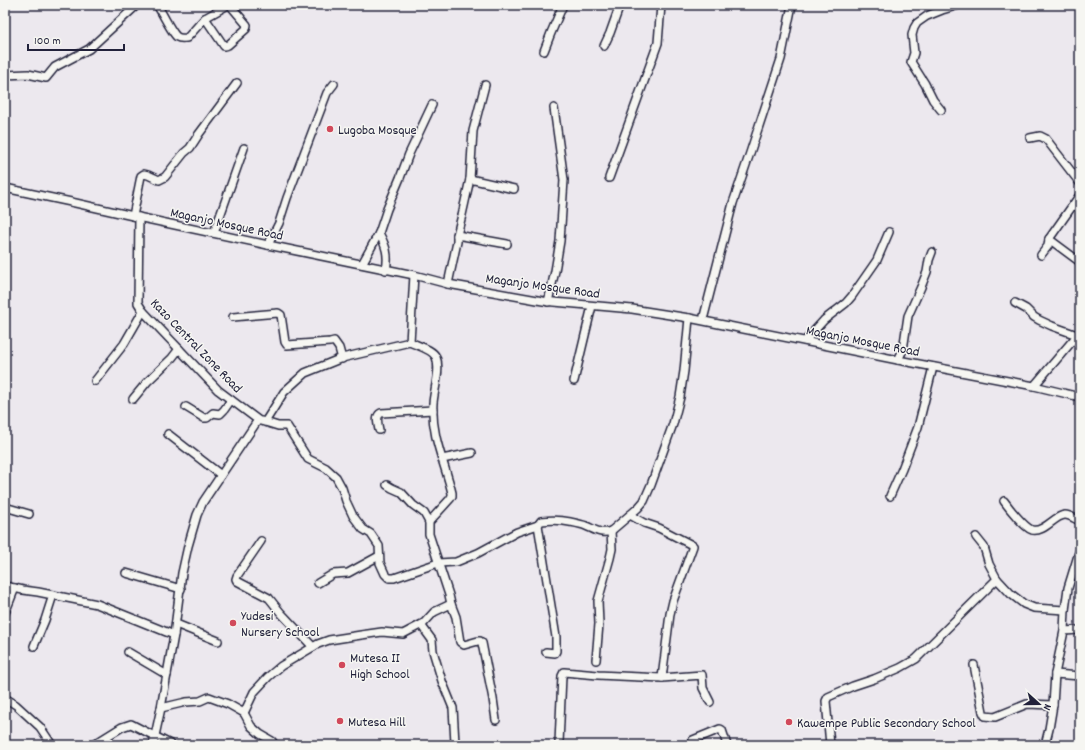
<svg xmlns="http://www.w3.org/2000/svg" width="1085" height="750" font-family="Dekko,sans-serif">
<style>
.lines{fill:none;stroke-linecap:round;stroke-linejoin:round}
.minor-casing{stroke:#22223b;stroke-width:10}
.minor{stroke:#f6f6f2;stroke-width:7}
.poi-dot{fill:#d1495b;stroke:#f6f6f2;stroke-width:1.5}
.labels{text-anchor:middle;stroke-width:3;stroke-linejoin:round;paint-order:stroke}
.poi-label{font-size:14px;fill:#22223b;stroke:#f6f6f2;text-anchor:start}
.street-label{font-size:14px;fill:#22223b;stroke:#f6f6f2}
</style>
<rect width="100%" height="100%" fill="#ece8ee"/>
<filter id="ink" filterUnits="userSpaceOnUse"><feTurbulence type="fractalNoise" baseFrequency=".025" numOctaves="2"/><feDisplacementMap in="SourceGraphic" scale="8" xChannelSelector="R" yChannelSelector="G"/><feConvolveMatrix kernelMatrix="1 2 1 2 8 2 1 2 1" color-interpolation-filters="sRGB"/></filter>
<g filter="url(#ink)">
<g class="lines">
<!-- minor casing -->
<g class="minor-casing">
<g id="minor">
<path d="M157,5C162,12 171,32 177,37C180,39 183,38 187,38L205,18L228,5"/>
<path d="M205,18L224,46L228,45L246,29L247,25L230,5"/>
<path d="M604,46L610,33L620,5"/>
<path d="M544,51L551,33L563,5"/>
<path d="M5,75L28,74L46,78L55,67L89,49L137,5"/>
<path d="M941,110L933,100L925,84L911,62L914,53L912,35L914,28L917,23L927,16L942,10L959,5"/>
<path d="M1030,138L1040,136L1046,139L1080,183"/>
<path d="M609,178L634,109L658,43L661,5"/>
<path d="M470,179L514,189"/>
<path d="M5,188L71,202L133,216L268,245L414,275L448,284L543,301L632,309L689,318L898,360L1034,386L1080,397"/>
<path d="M133,216L141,176L144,174L148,175L159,180L165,177L184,153L190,148L199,134L237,83"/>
<path d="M139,217L138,303L143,311L218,390L258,420L203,502L197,515L188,546L182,573L174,635L161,708L153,745"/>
<path d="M214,233L244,148"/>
<path d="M379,233C386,246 389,255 386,270"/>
<path d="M457,235L507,244"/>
<path d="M1049,239L1080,195"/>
<path d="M268,245L279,223L287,198L327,93L334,84"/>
<path d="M1041,255L1048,246L1049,239L1080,262"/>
<path d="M362,264L379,233L387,209L400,178L409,154L432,105"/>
<path d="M414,275L410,342C418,346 432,349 436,357C441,369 434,390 433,403C431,437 445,463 452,493V496L450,499L429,522V534L449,595L451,604L456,617L460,642L464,645L478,641H480L482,643L493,699L496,720"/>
<path d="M448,284L457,242V235L462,215L470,179L473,131L485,85"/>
<path d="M548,302L555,271L560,241L564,180L554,108"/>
<path d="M1015,303L1026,309L1034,317L1039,320L1052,326L1077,335"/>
<path d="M704,316L733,203L750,153L781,59L792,5"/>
<path d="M233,317L278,313L281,315L285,342L287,345L330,342L334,341L339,348L342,359"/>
<path d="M805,341L824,320L846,303L852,296L877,260L889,232"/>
<path d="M898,360L903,350L908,316L921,287L927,272L929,260L932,252"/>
<path d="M95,381L124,344L143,311"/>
<path d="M574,381L592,306"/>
<path d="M1034,386L1080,332"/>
<path d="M133,399L147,382L172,358L179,349"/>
<path d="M186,407L204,418H207L213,413L220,414L224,410L231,400"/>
<path d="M261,421L265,422L284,392L305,373L342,358L410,342"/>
<path d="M265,422L278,426H287L308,459L326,468L336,477L342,488L346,501L353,516L363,529L371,534L379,546L380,563L385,574L389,578H394L438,563L456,562L478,553L517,532L538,525L541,521C550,520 561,520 570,522C575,523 581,524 586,526C594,529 601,535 611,531L638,508L644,501L651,485L673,424L680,397L684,371L689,318"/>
<path d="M379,430C378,424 375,416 381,413L433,410"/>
<path d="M168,434L221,475"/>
<path d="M442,459L472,453"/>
<path d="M387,485L392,488L401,492L413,505L424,513L429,522"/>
<path d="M890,496L902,469L918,427L933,367"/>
<path d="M1004,501C1009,508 1025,528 1032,530C1044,533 1055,515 1065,515C1070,515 1075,519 1080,521"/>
<path d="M5,507L29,514"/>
<path d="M630,515L644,523L659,528L690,544L693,546L673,601L670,614L662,678"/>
<path d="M538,525L556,637V651L555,653L546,652"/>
<path d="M976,537L984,547L989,564L997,579L1011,594L1024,604L1034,608L1065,610"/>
<path d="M261,541L237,576L236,579L237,581L269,598L281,613L313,647"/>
<path d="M126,573L181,589"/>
<path d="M318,583L333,574L348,573L379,556"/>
<path d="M5,586L23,590L38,592L97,604L174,635"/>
<path d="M5,613L15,588"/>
<path d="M176,624L218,641"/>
<path d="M421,625L432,640L433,651L442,681L453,708L455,743"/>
<path d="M1064,631L1080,630"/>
<path d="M34,646L45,620L53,595"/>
<path d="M128,652L167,675"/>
<path d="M596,660L599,624L598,601L610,558L612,549L611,531"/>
<path d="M974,665L983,712L985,716L995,717L1027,704L1053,705"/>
<path d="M1055,674L1080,676"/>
<path d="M5,698L16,705L40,727L52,745"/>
<path d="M161,708L186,702L200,701L209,697L228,704L244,713L251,726L260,734L272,741L275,745"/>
<path d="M244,713L254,692L268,677L281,666L318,644L329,640L361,635L382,632L403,634L424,623L434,612L451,604"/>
<path d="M693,740L720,729L722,730L727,745"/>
<path d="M559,743L562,676L564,672L598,675L662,678L702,675L703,688L710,702"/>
<path d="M93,745L122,727L131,724L172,745"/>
<path d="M830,745L826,701L828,697L853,686L874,679L900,668L916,659L997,579"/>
<path d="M1045,745L1049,729L1053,705L1055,674L1064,631L1065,610L1068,588L1080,549"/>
</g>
</g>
<!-- minor -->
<use href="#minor" class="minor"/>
</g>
</g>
<!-- markers -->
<g class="poi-dot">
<circle cx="330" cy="129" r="4"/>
<circle cx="233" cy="623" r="4"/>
<circle cx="342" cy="665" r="4"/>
<circle cx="340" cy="721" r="4"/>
<circle cx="789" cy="722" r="4"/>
</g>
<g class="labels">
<!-- poi labels -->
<g class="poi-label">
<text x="338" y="134">Lugoba Mosque</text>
<text x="241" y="620">Yudesi<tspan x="241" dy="16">Nursery School</tspan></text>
<text x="350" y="662">Mutesa II<tspan x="350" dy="16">High School</tspan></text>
<text x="348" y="726">Mutesa Hill</text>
<text x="797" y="727">Kawempe Public Secondary School</text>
</g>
<!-- street labels -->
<g class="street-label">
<text transform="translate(227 223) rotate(12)" y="5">Maganjo Mosque Road</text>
<text transform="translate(543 285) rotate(8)" y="5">Maganjo Mosque Road</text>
<text transform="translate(863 340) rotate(11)" y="5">Maganjo Mosque Road</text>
<text transform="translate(197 345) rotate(46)" y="5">Kazo Central Zone Road</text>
</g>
</g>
<!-- margin -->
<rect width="1085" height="750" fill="none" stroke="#f6f6f2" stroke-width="20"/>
<rect x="10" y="10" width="1065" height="730" fill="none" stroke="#22223b" stroke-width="1.5" filter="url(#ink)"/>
<!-- north arrow -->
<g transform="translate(1039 704) rotate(111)" stroke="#f6f6f2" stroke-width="3" paint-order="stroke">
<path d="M0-3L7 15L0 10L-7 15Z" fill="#22223b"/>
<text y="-6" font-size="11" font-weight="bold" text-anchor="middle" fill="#22223b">N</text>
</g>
<!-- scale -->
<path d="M28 44v6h96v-6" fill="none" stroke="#22223b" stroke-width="2"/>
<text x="34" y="44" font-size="12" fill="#22223b" stroke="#f6f6f2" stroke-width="3" paint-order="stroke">100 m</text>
</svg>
